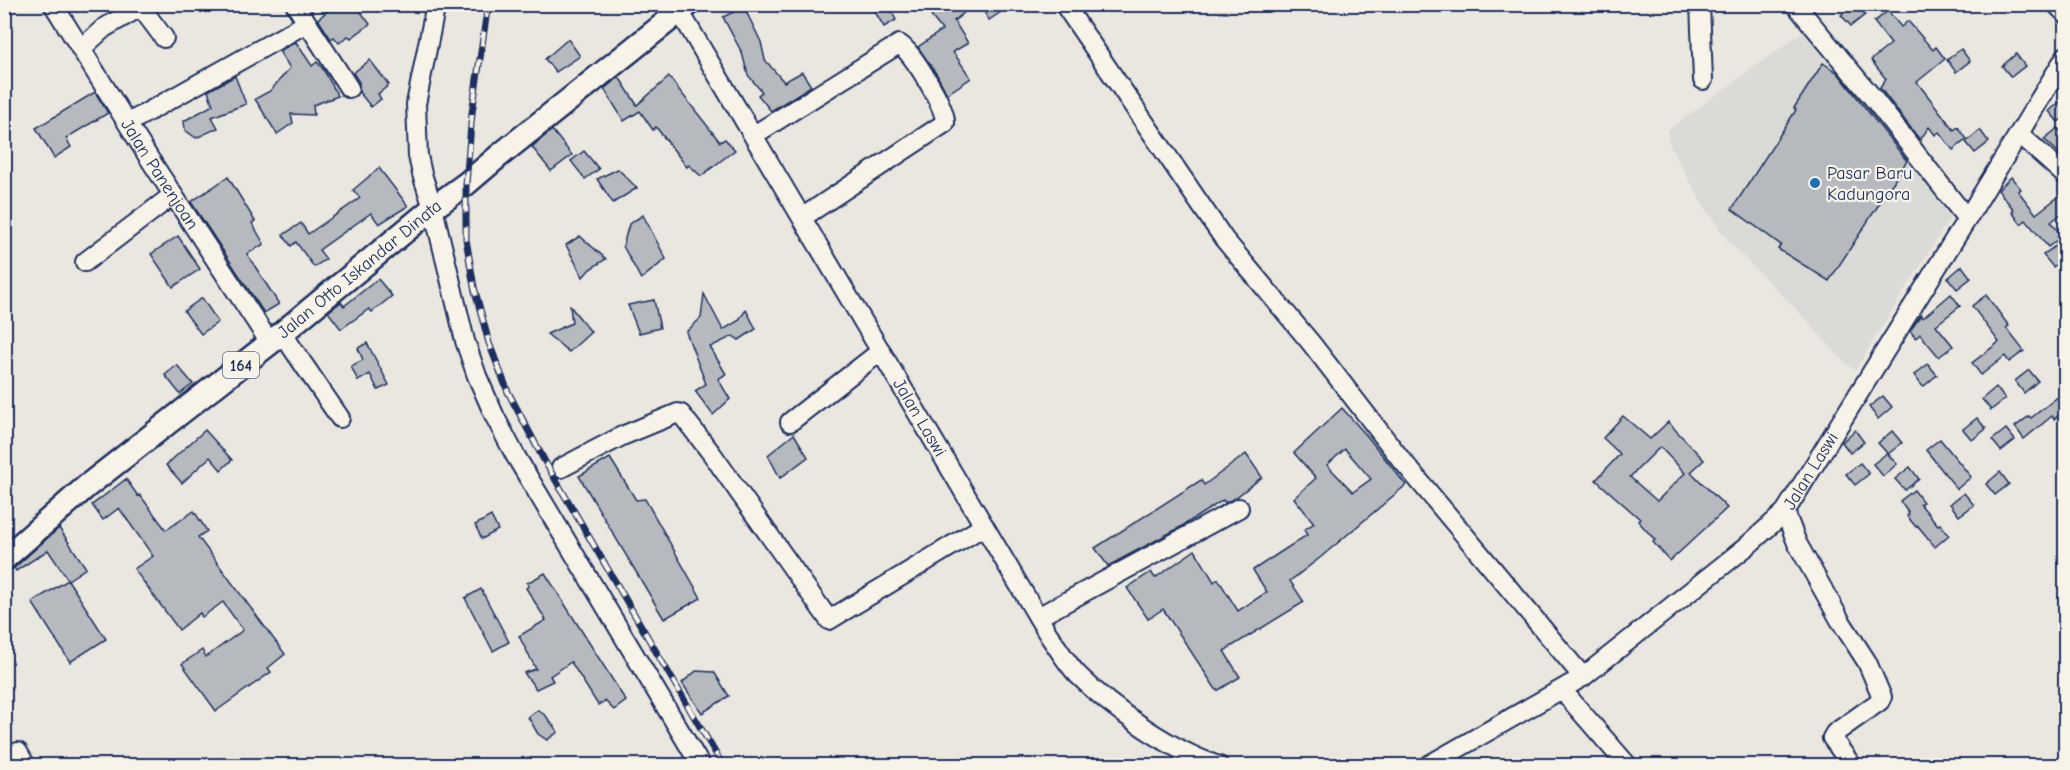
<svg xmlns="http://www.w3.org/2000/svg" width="2070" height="770" font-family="'Comic Neue',sans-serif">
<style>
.built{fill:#dadad6}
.building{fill:#b6babf;stroke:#1b2f5e;stroke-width:1.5;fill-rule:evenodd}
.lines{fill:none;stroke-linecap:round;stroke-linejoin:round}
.minor-casing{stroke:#1b2f5e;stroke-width:22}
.major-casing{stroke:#1b2f5e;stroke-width:27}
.path{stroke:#1b2f5e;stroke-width:3;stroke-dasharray:4.5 4.5;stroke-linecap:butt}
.minor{stroke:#f7f3e8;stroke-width:18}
.major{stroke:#f7f3e8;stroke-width:22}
.rail-casing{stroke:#1b2f5e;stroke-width:7}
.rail{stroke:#f7f3e8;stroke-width:4.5;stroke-dasharray:14;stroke-linecap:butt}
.poi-dot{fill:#1f6fb2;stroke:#f7f3e8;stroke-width:2}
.labels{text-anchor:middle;stroke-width:4.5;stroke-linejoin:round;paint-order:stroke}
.shield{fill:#f7f3e8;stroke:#5d6a87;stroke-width:1.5}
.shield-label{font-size:16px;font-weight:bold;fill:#1b2f5e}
.poi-label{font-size:18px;fill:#1b2f5e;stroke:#f7f3e8;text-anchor:start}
.street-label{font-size:18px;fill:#1b2f5e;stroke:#f7f3e8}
</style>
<rect width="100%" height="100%" fill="#eae7e0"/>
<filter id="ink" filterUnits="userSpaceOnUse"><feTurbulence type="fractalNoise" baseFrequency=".0167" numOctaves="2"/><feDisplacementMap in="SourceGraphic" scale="12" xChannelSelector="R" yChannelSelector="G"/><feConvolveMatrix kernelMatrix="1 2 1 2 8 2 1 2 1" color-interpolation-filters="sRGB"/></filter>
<g filter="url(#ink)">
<!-- built -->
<path class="built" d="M1812,25L1927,148L1926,165L1956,208L1855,370L1845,362L1795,308L1728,241L1701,202L1671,147L1667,131Z"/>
<!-- building -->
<g class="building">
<path d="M336,4H355L370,24L351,38L348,36L339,43L334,37L331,39L318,19Z"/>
<path d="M885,4H888L896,20L884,27L874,10Z"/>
<path d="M945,4H961L966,11L954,21L968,43L953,52L971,78L947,94L937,75L918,47L942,30L931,16Z"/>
<path d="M979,4H1013L989,20Z"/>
<path d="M1854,4H1856L1865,15L1851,26L1841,15Z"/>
<path d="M744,7L761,42L765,60L784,82L802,72L811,86L771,111L758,95L762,92L748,75L742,53L723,17Z"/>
<path d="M1888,11L1901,27L1908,21L1933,50L1936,47L1945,59L1917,82L1954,130L1958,127L1967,139L1953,150L1939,132L1935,135L1929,127L1920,140L1880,88L1886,79L1871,60L1891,44L1874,22Z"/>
<path d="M568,39L580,56L556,72L545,59Z"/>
<path d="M296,42L312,66L317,62L323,69L338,96L313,105L314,115L291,114L293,123L277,134L255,99L270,91L290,68L279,51Z"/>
<path d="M1961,49L1970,61L1956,72L1947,60Z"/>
<path d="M2016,54L2025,66L2011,77L2002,66Z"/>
<path d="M370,60L389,85L378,94L381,99L371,107L359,92V82L353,73Z"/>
<path d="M1823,63L1838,73L1907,161L1829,281L1778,249L1781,245L1732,209L1796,110L1794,108Z"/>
<path d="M235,76L246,104L212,117L218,128L196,138L185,130L184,121L213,105L208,91Z"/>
<path d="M619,77L637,105L669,77L720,142L725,139L735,150L701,176L689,165L687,167L656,127L653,130L640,111L624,121L604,89Z"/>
<path d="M95,92L108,113L66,138L71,147L54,158L36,128Z"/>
<path d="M2066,97V116L2058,122L2049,111Z"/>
<path d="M2058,128L2066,138V160L2044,139Z"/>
<path d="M552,130L572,155L551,171L532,147Z"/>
<path d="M1980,130L1989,142L1975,153L1966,142Z"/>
<path d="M584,151L599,169L585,179L571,161Z"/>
<path d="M379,168L408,206L379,224L371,213L319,250L326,259L314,267L296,242L291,246L283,235L301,223L308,234L360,198L353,190Z"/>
<path d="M618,169L637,188L613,203L597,179Z"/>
<path d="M228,177L255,221L252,223L264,244L247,254L279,304L264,313L191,202Z"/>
<path d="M2011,177L2021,189L2018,191L2036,214L2066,191V210L2051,222L2062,236L2048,247L2026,220L2021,224L2012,212L2014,210L1998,190Z"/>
<path d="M643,215L666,259L641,279L623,246L629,224Z"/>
<path d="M178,236L200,269L173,287L151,254Z"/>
<path d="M580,236L606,259L590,269L583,277L566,245Z"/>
<path d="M2058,244L2066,256L2053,267L2043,255Z"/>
<path d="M1962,266L1971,278L1957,289L1948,278Z"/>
<path d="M378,279L392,296L372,312L369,309L341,329L328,312L341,302L344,306Z"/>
<path d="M704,294L723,330L738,321L746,310L756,329L739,340L733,336L710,347L726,374L718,379L730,399L713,415L695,391L706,384L686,332L701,318Z"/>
<path d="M1951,294L1960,306L1936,325L1953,346L1939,357L1920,334L1916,338L1910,331L1921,315L1923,318Z"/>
<path d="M1986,295L2009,326L2006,328L2024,351L2009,362L2005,356L1981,375L1972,363L1999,342L1972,306Z"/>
<path d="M202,298L218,322L201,334L184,311Z"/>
<path d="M654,300L660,328L639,333L628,305Z"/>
<path d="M570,306L591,332L569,352L547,334L572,323Z"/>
<path d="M367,343L389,385L378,390L370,374L358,381L351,366L363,360L358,348Z"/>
<path d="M1928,364L1937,375L1923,387L1914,375Z"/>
<path d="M177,365L193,384L180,394L165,375Z"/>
<path d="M2029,370L2038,381L2024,393L2015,381Z"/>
<path d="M1996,387L2005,399L1991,410L1982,399Z"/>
<path d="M1883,396L1892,407L1878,419L1869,407Z"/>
<path d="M2059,396L2066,403V410L2054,419L2052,416L2024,439L2015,427L2029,416L2031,418Z"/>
<path d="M1342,408L1367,436L1406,485L1321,557L1290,581L1304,602L1224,651L1240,677L1217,691L1163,609L1148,619L1127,588L1151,572L1155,578L1195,550L1214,582L1218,579L1238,611L1267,592L1253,570L1307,535L1304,530L1314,523L1294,498L1316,478L1294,453ZM1345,449L1371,479L1353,492L1327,465Z"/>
<path d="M1623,416L1650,439L1668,422L1704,460L1691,472L1727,508L1670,561L1653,542L1655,540L1638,521L1640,519L1596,480L1620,454L1603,438ZM1660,447L1685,473L1657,501L1630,477Z"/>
<path d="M1977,418L1986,429L1972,440L1963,429Z"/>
<path d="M2006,429L2015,440L2001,451L1992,440Z"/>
<path d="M205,430L232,460L221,470L210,457L182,483L166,465Z"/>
<path d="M1855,430L1864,442L1850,453L1842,442Z"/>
<path d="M1892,431L1902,443L1888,454L1897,464L1883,476L1873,464L1887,453L1878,443Z"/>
<path d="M794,434L808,457L780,478L768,455Z"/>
<path d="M1940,439L1971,477L1957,489L1926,450Z"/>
<path d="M1246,454L1262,477L1235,498L1225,503L1223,500L1179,528L1108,566L1095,548L1201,480L1204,485Z"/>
<path d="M610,458L636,500L645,499L701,598L664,619L579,476Z"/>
<path d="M1860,463L1869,474L1855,485L1846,474Z"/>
<path d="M1910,467L1919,479L1905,490L1895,479Z"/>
<path d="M2000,472L2009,484L1995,495L1986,484Z"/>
<path d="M126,479L138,496L140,495L166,530L194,511L207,531L198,537L285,654L268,668L271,672L216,711L182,664L202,650L206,657L243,630L223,602L202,617L200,613L179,630L134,569L153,556L119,508L103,520L92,505Z"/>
<path d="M1914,490L1923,502L1920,504L1938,525L1940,524L1949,535L1935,547L1918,526L1916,527L1907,516L1909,514L1900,501Z"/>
<path d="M1964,493L1974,505L1959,516L1950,504Z"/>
<path d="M491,516L498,530L482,539L475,525Z"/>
<path d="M59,528L86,568L68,580L48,550L16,571L14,568Z"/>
<path d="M545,573L626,701L614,710L605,701L598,705L571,662L550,676L553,681L536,689L524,673L536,669L519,636L546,620L526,588L529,586L527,583Z"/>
<path d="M68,580L106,639L70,662L32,602Z"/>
<path d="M481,589L509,642L493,651L465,598Z"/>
<path d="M696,671L714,672L729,696L702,713L682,683Z"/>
<path d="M538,710L546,716L558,732L547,740L538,734L528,717Z"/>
</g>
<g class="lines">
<!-- minor casing -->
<g class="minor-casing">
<g id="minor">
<path id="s1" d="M53,4L149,158L270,343"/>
<path d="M295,4L349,88"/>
<path d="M436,4L416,104L418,156L422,174L433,208L465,341L477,376L495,417L515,455L701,766"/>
<path d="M1064,4L1224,239L1311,343L1400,458L1583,677"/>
<path d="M1700,4L1703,80"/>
<path d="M1795,4L1873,98L1967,219"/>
<path d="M2056,4L2066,14"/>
<path id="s2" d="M680,12L1048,634C1058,648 1067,664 1078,675C1112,709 1174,752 1219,766"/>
<path d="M81,49L104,28L137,9L143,10L164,38"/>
<path d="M128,123L307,23"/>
<path d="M2019,134L2066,176"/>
<path d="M754,135L899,44C912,51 947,109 945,123L803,217"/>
<path d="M85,262L173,195"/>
<path d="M282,333L340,418"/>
<path d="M790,422L881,351"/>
<path d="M561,468L622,436L678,413L681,414L712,454L829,620L984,526"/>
<path d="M1785,512L1797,543L1840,620L1867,662L1882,697L1880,701L1835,733L1832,738L1852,766"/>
<path d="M1038,617L1239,508"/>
<path d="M1562,690L1628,766"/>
<path d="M18,752L26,766"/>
<path id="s3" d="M1427,766L1583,677L1746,547L1785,512L1967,219L2066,56"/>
</g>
</g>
<!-- major casing -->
<g class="major-casing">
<g id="major">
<path id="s4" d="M4,559L87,486L270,343L433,208L466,184L500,155L689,4"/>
</g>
</g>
<!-- path -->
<path class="path" d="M777,4V5"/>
<!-- minor -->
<use href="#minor" class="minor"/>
<!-- major -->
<use href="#major" class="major"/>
<!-- rail casing -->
<g class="rail-casing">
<path id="rail" d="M488,4L472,113L466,184V239L474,287L489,343L508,392L544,460L723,766"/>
</g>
<!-- rail -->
<use href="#rail" class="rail"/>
</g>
</g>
<!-- markers -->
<circle class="poi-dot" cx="1815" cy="183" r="6"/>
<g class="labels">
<!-- shield labels -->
<rect class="shield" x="223" y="352" width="36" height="26" rx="4.5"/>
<g class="shield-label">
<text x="241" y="371">164</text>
</g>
<!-- poi labels -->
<g class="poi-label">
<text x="1827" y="179">Pasar Baru<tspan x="1827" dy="21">Kadungora</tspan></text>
</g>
<!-- street labels -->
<g class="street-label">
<text dy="6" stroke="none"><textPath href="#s1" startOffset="201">Jalan Panenjoan</textPath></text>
<text dy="6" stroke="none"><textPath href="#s4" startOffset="459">Jalan Otto Iskandar Dinata</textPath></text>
<text dy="6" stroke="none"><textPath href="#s2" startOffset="471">Jalan Laswi</textPath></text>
<text dy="6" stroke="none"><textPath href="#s3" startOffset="489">Jalan Laswi</textPath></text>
</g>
</g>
<!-- margin -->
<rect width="2070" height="770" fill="none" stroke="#f7f3e8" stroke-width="24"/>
<rect x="12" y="12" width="2046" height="746" fill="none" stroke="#1b2f5e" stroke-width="2" filter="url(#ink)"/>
</svg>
